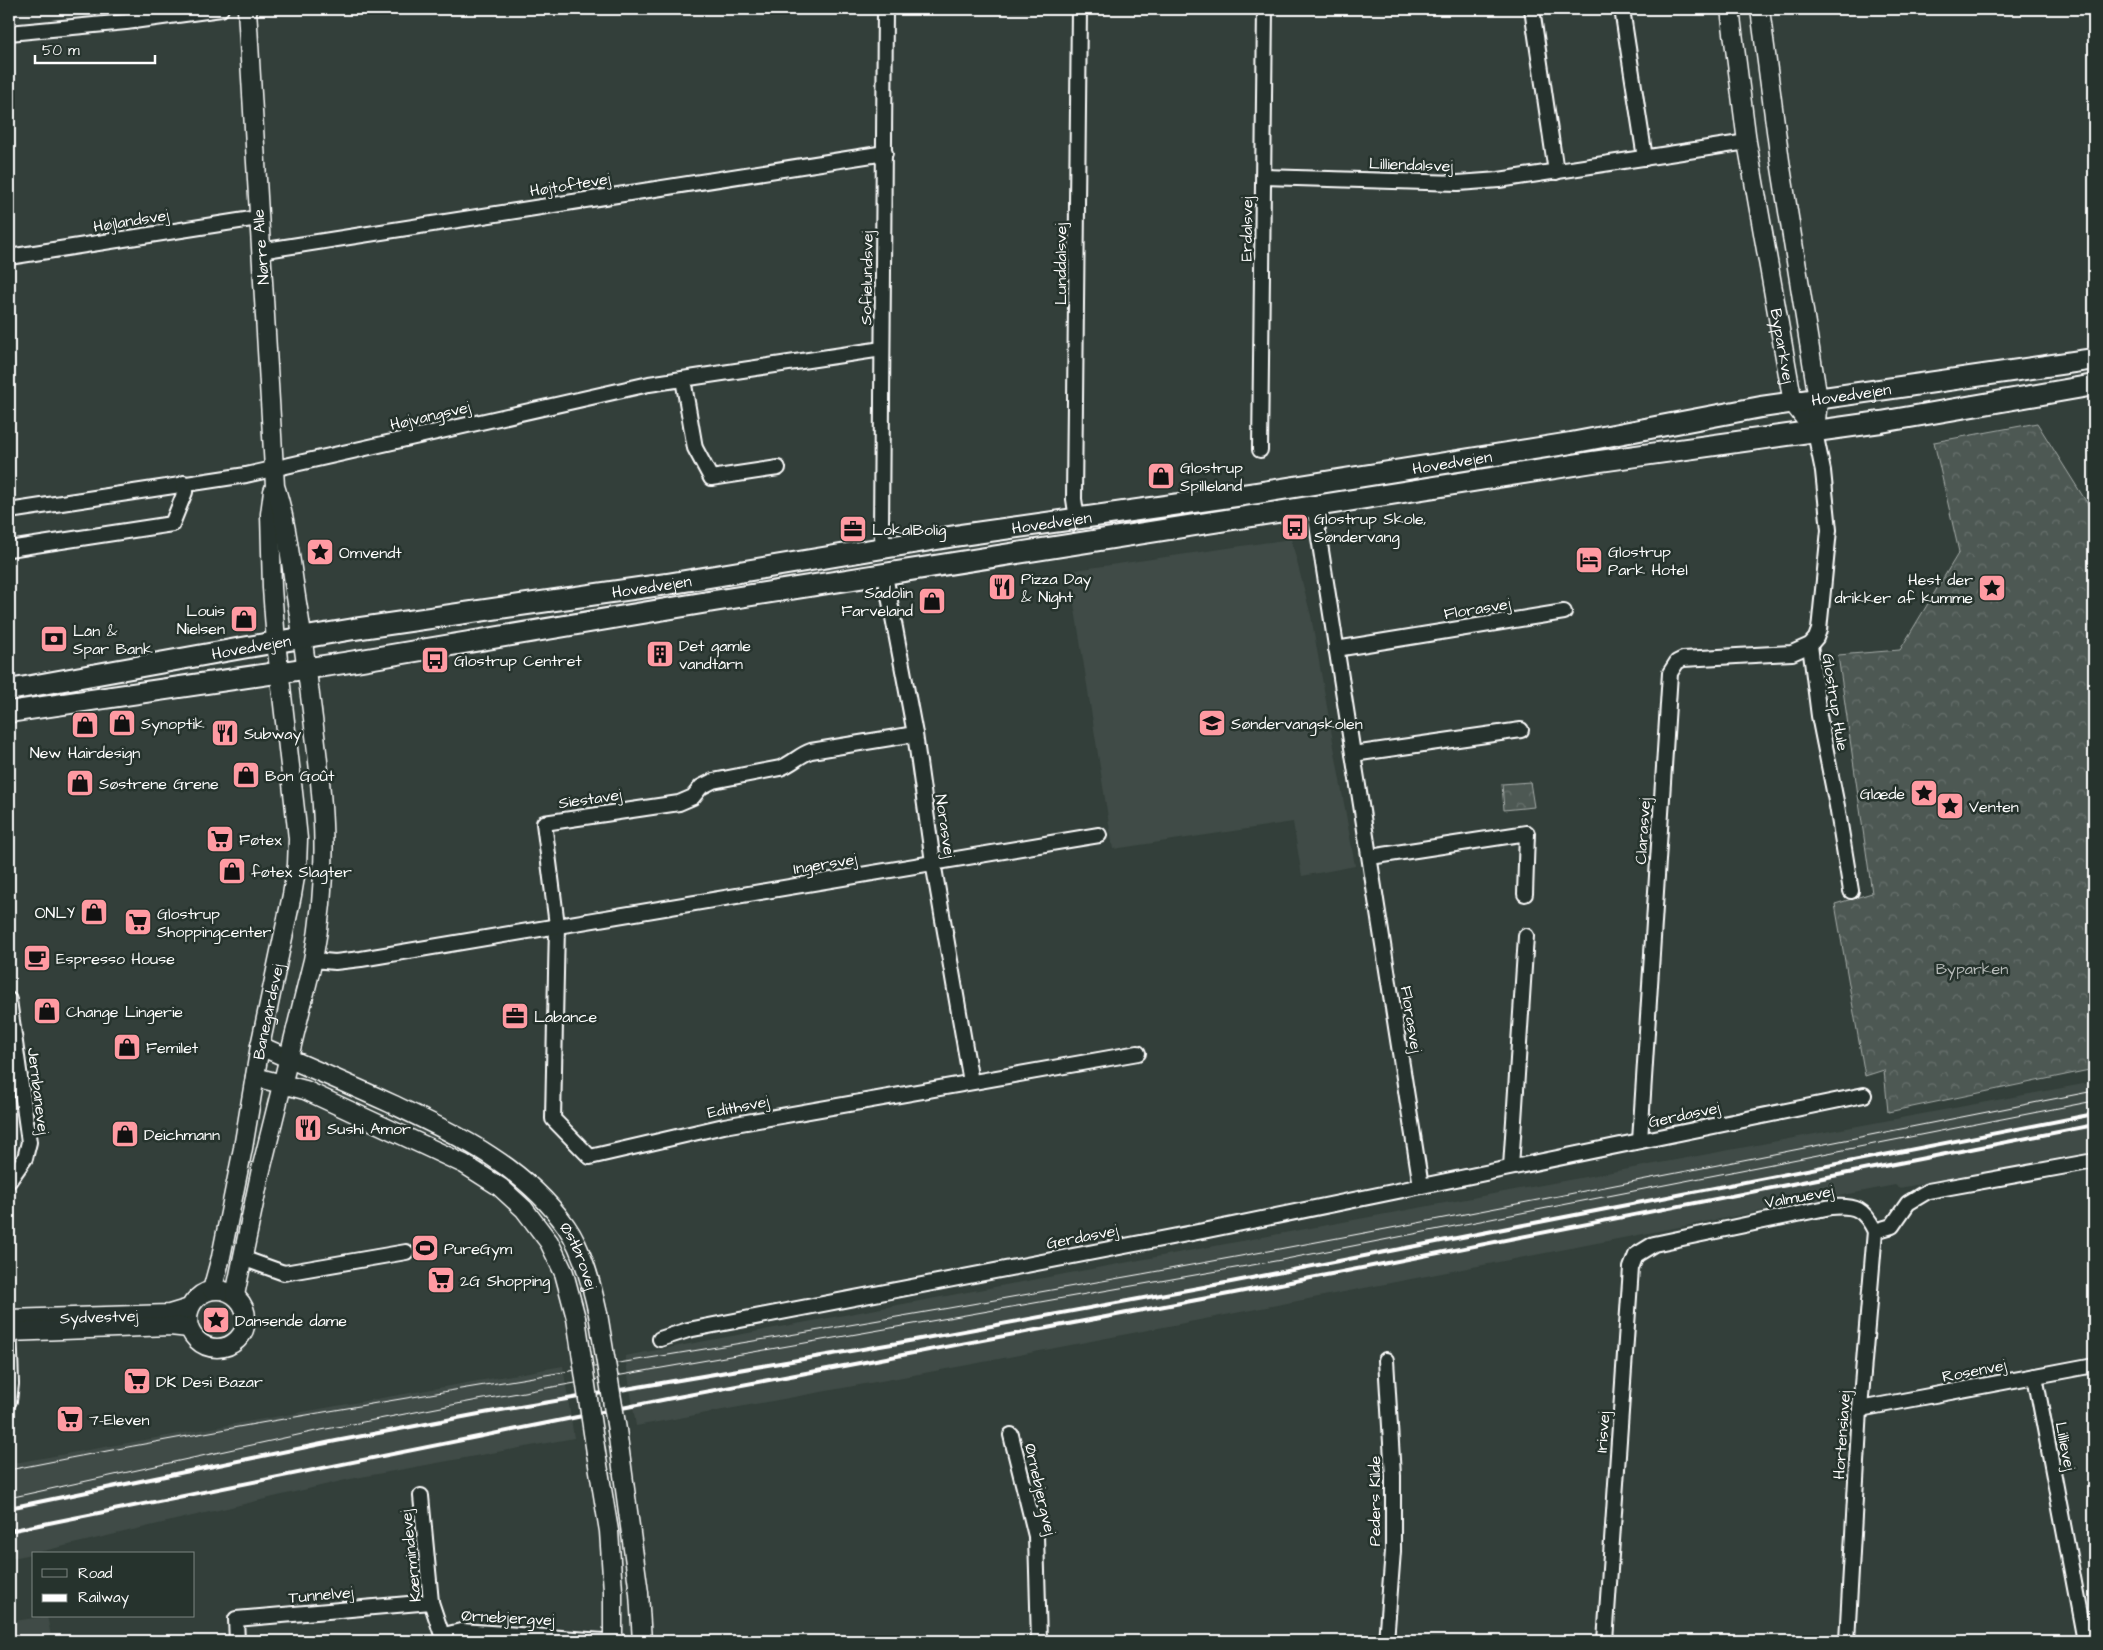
<svg xmlns="http://www.w3.org/2000/svg" width="2103" height="1650" font-family="'Architects Daughter',sans-serif">
<style>
.built{fill:#404c47}
.forest{fill:url(#forest-crowns);stroke:#a6aca9}
.lines{fill:none;stroke-linecap:round;stroke-linejoin:round}
.minor-casing{stroke:#fff;stroke-width:18}
.tertiary-casing{stroke:#fff;stroke-width:21}
.secondary-casing{stroke:#fff;stroke-width:24}
.minor{stroke:#26332d;stroke-width:14}
.tertiary{stroke:#26332d;stroke-width:18}
.secondary{stroke:#26332d;stroke-width:20}
.tram{stroke:#fff;stroke-width:1}
.rail{stroke:#fff;stroke-width:4}
.tertiary-bridge-casing{stroke:#fff;stroke-width:21;stroke-linecap:butt}
.tertiary-bridge{stroke:#26332d;stroke-width:18}
.labels{text-anchor:middle;stroke-width:5;stroke-linejoin:round;paint-order:stroke}
.street-label{font-size:16px;fill:#fff;stroke:#26332d}
.poi-label{font-size:16px;fill:#fff;stroke:#26332d;text-anchor:start}
.park-label{font-size:16px;fill:#b8bcba;stroke:#26332d}
</style>
<defs>
<pattern id="forest-crowns" width="20" height="18" patternUnits="userSpaceOnUse" patternTransform="scale(1.25)"><rect width="20" height="18" fill="#4d5853"/><path d="M2 6a3 3 0 1 1 6 0M12 15a3 3 0 1 1 6 0" fill="none" stroke="#68716d"/></pattern>
</defs>
<rect width="100%" height="100%" fill="#333f3a"/>
<filter id="ink" filterUnits="userSpaceOnUse"><feTurbulence type="fractalNoise" baseFrequency=".02" numOctaves="2"/><feDisplacementMap in="SourceGraphic" scale="10" xChannelSelector="R" yChannelSelector="G"/><feConvolveMatrix kernelMatrix="1 2 1 2 8 2 1 2 1" color-interpolation-filters="sRGB"/></filter>
<g filter="url(#ink)">
<!-- built -->
<g class="built">
<path d="M1291,539L1311,616L1355,866L1302,876L1293,822L1113,849L1069,571Z"/>
<path d="M2094,1082V1152L1899,1188L1895,1185L973,1364L636,1426L625,1356Z"/>
<path d="M563,1366L574,1438L350,1479L9,1559V1464Z"/>
<path d="M47,1616L52,1641H9V1622Z"/>
</g>
<!-- forest -->
<g class="forest">
<path d="M2037,423L2094,514V1069L1888,1112L1884,1070L1865,1076L1835,904L1872,893L1838,655L1900,650L1959,552L1934,442Z"/>
<path d="M1530,782L1534,807L1504,810L1502,784Z"/>
</g>
<g class="lines">
<!-- minor casing -->
<g class="minor-casing">
<g id="minor">
<path d="M1532,9L1556,172"/>
<path d="M1622,9L1645,158"/>
<path d="M9,33L126,22L221,9"/>
<path d="M1264,177L1458,183L1499,180L1747,142"/>
<path d="M260,251L885,153"/>
<path d="M9,257L258,218"/>
<path d="M683,379L695,448L711,478L778,468"/>
<path d="M1260,450L1265,9"/>
<path d="M1314,506L1421,1186"/>
<path d="M9,511L246,475L649,384L882,349"/>
<path d="M1077,519L1074,499L1079,9"/>
<path d="M884,547L881,531L885,9"/>
<path d="M9,549L172,524L185,492L184,483"/>
<path d="M885,575L915,734L933,862L971,1082"/>
<path d="M1810,645L1819,716L1837,806L1851,891"/>
<path d="M1336,649L1564,612"/>
<path d="M915,734L811,751C799,755 792,764 780,768L713,781L701,787L693,797L679,803L544,823L557,925L553,1119L590,1157L724,1126L1138,1053"/>
<path d="M1353,754L1521,730"/>
<path d="M1370,857L1527,833L1525,894"/>
<path d="M313,960L335,962L361,959L1099,835"/>
<path d="M9,1000L29,1142L25,1158L9,1181"/>
<path d="M1640,1141L1670,673L1677,662L1683,659L1792,653L1810,645L1816,638L1819,630L1829,530L1823,471L1815,432"/>
<path d="M1511,1167L1526,936"/>
<path d="M1875,1231L1892,1226L1908,1203L1928,1191L2094,1161"/>
<path d="M242,1258L284,1273L406,1252"/>
<path d="M660,1339L688,1330L1208,1230L1864,1095"/>
<path d="M2035,1376L2085,1641"/>
<path d="M9,1401L11,1384L9,1322"/>
<path d="M1860,1409L2094,1365"/>
<path d="M1011,1435L1036,1536L1039,1641"/>
<path d="M421,1496L431,1602L443,1638"/>
<path d="M237,1641L236,1619L431,1602"/>
<path d="M441,1641L448,1634L461,1631L603,1641"/>
<path d="M1386,1641L1393,1551V1476L1386,1360"/>
<path d="M1605,1641L1631,1268L1636,1255L1654,1244L1831,1207C1856,1205 1864,1209 1875,1231"/>
<path d="M1847,1641L1860,1409L1875,1231"/>
</g>
</g>
<!-- tertiary casing -->
<g class="tertiary-casing">
<g id="tertiary">
<path id="s1" d="M1730,9L1747,142L1793,403L1815,432"/>
<path d="M1760,9L1780,161L1818,399L1815,432"/>
<path id="s2" d="M260,1046C304,1065 348,1084 392,1104C457,1135 523,1165 566,1226C583,1250 592,1286 598,1314"/>
<path d="M255,1077L305,1090L464,1164L500,1187L524,1209L549,1242L564,1273L576,1318"/>
<circle cx="217" cy="1319" r="29"/>
<path id="s3" d="M212,1290L221,1257L243,1148L260,1046L292,895L297,865L298,839L295,810L276,642L272,588L270,514L273,491"/>
<path d="M235,1295L260,1174L313,960C331,867 323,794 311,703C307,671 303,640 298,609C291,568 288,525 275,486L247,9"/>
<path id="s4" d="M9,1319L169,1314L189,1308"/>
<path d="M9,1332L170,1326L189,1328"/>
<path d="M617,1430L639,1593L642,1641"/>
<path d="M596,1453L609,1531L613,1591V1641"/>
</g>
</g>
<!-- secondary casing -->
<g class="secondary-casing">
<g id="secondary">
<path id="s5" d="M9,690L242,648L354,629L667,584L961,535L1257,493L1571,443L1761,407L2094,359"/>
<path d="M9,712L344,663L714,601L1593,462L1881,422L2094,385"/>
</g>
</g>
<!-- minor -->
<use href="#minor" class="minor"/>
<!-- tertiary -->
<use href="#tertiary" class="tertiary"/>
<!-- secondary -->
<use href="#secondary" class="secondary"/>
<!-- tram -->
<g class="tram">
<path d="M9,1470C339,1404 674,1357 1006,1298C1370,1235 1732,1162 2094,1091"/>
<path d="M9,1498L316,1431L478,1400L1281,1260L2094,1101"/>
</g>
<!-- rail -->
<g class="rail">
<path d="M9,1508L336,1441L484,1413L898,1343L1231,1282L2094,1114"/>
<path d="M9,1531L667,1399L1234,1293L2094,1125"/>
</g>
<!-- tertiary-bridge casing -->
<g class="tertiary-bridge-casing">
<g id="tertiary-bridge">
<path d="M598,1314L617,1430"/>
<path d="M576,1318L596,1453"/>
</g>
</g>
<!-- tertiary-bridge -->
<use href="#tertiary-bridge" class="tertiary-bridge"/>
</g>
</g>
<!-- icons -->
<defs>
<g id="shop-square" transform="scale(1.4375)"><rect x="-9" y="-9" width="18" height="18" rx="4" fill="#ff9aa2" stroke="#26332d"/><path d="M-5-2.5h2.3a2.7 3.5 0 0 1 5.4 0H5L5.5 6h-11ZM-1.5-2.5h3a1.5 2.3 0 0 0-3 0Z" fill="#111"/></g>
<g id="bus-square" transform="scale(1.4375)"><rect x="-9" y="-9" width="18" height="18" rx="4" fill="#ff9aa2" stroke="#26332d"/><path d="M-5-6H5V4H4V6H2V4H-2V6H-4V4H-5ZM-3.5-4V0h7V-4ZM-3.5 1.2v1.5H-2V1.2ZM2 1.2v1.5H3.5V1.2Z" fill="#111"/></g>
<g id="office-square" transform="scale(1.4375)"><rect x="-9" y="-9" width="18" height="18" rx="4" fill="#ff9aa2" stroke="#26332d"/><path d="M-6-3h4V-5.5h4V-3h4V5H-6ZM-1-4.5V-3h2v-1.5ZM-6 0V1H6V0Z" fill="#111"/></g>
<g id="sight-square" transform="scale(1.4375)"><rect x="-9" y="-9" width="18" height="18" rx="4" fill="#ff9aa2" stroke="#26332d"/><path d="M0-6L1.8-2.2L6-1.7L2.9 1.2L3.7 5.4L0 3.3L-3.7 5.4L-2.9 1.2L-6-1.7L-1.8-2.2Z" fill="#111"/></g>
<g id="hotel-square" transform="scale(1.4375)"><rect x="-9" y="-9" width="18" height="18" rx="4" fill="#ff9aa2" stroke="#26332d"/><path d="M-6-4.5h1.5V1H6V5H4.5V3h-9V5H-6ZM-4 0a1.8 1.8 0 1 1 3.6 0ZM.5 0V-2.5h3Q6-2.5 6 0Z" fill="#111"/></g>
<g id="restaurant-square" transform="scale(1.4375)"><rect x="-9" y="-9" width="18" height="18" rx="4" fill="#ff9aa2" stroke="#26332d"/><path d="M-5-6h1v4h1v-4h1v4h1v-4h1v5L-1.5 .5V6h-2V.5L-5-1ZM5-6V6H3V1.5H1.5Q1.5-4 5-6Z" fill="#111"/></g>
<g id="bank-square" transform="scale(1.4375)"><rect x="-9" y="-9" width="18" height="18" rx="4" fill="#ff9aa2" stroke="#26332d"/><path d="M-6-4H6V4H-6ZM0-2.3a2.3 2.3 0 1 0 0 4.6a2.3 2.3 0 1 0 0-4.6Z" fill="#111"/></g>
<g id="building-square" transform="scale(1.4375)"><rect x="-9" y="-9" width="18" height="18" rx="4" fill="#ff9aa2" stroke="#26332d"/><path d="M-4-6H4V6H1V3H-1V6H-4ZM-2.5-4.3h1.7v1.8h-1.7ZM.8-4.3h1.7v1.8H.8ZM-2.5-1h1.7V.8h-1.7ZM.8-1h1.7V.8H.8Z" fill="#111"/></g>
<g id="school-square" transform="scale(1.4375)"><rect x="-9" y="-9" width="18" height="18" rx="4" fill="#ff9aa2" stroke="#26332d"/><path d="M0-5L7-2L0 1L-7-2ZM-4 1L0 2.5L4 1V4Q0 6-4 4Z" fill="#111"/></g>
<g id="supermarket-square" transform="scale(1.4375)"><rect x="-9" y="-9" width="18" height="18" rx="4" fill="#ff9aa2" stroke="#26332d"/><path d="M-6-5.5h2.5l.6 2H6L4.5 2H-2.5L-4.4-4H-6ZM-1.5 3.2a1.3 1.3 0 1 0 .1 0ZM3 3.2a1.3 1.3 0 1 0 .1 0Z" fill="#111"/></g>
<g id="cafe-square" transform="scale(1.4375)"><rect x="-9" y="-9" width="18" height="18" rx="4" fill="#ff9aa2" stroke="#26332d"/><path d="M-5.5-4.5H6V0H3Q3 3.5 0 3.5H-2.5Q-5.5 3.5-5.5 0ZM3-3.2v2h1.7v-2ZM-6 4.5H4V6H-6Z" fill="#111"/></g>
<g id="stadium-square" transform="scale(1.4375)"><rect x="-9" y="-9" width="18" height="18" rx="4" fill="#ff9aa2" stroke="#26332d"/><path d="M0-5a6.5 5 0 1 0 0 10a6.5 5 0 1 0 0-10ZM-3.5-1.8h7v3.6h-7Z" fill="#111"/></g>
</defs>
<g fill-rule="evenodd">
<use href="#shop-square" x="1161" y="476"/>
<use href="#bus-square" x="1295" y="527"/>
<use href="#office-square" x="853" y="529"/>
<use href="#sight-square" x="320" y="552"/>
<use href="#hotel-square" x="1589" y="560"/>
<use href="#restaurant-square" x="1002" y="587"/>
<use href="#sight-square" x="1992" y="588"/>
<use href="#shop-square" x="932" y="601"/>
<use href="#shop-square" x="244" y="619"/>
<use href="#bank-square" x="54" y="639"/>
<use href="#building-square" x="660" y="654"/>
<use href="#bus-square" x="435" y="660"/>
<use href="#shop-square" x="122" y="723"/>
<use href="#school-square" x="1212" y="723"/>
<use href="#shop-square" x="85" y="725"/>
<use href="#restaurant-square" x="225" y="733"/>
<use href="#shop-square" x="246" y="775"/>
<use href="#shop-square" x="80" y="783"/>
<use href="#sight-square" x="1924" y="793"/>
<use href="#sight-square" x="1950" y="806"/>
<use href="#supermarket-square" x="220" y="839"/>
<use href="#shop-square" x="232" y="871"/>
<use href="#shop-square" x="94" y="912"/>
<use href="#supermarket-square" x="138" y="922"/>
<use href="#cafe-square" x="37" y="958"/>
<use href="#shop-square" x="47" y="1011"/>
<use href="#office-square" x="515" y="1016"/>
<use href="#shop-square" x="127" y="1047"/>
<use href="#restaurant-square" x="308" y="1128"/>
<use href="#shop-square" x="125" y="1134"/>
<use href="#stadium-square" x="425" y="1248"/>
<use href="#supermarket-square" x="441" y="1280"/>
<use href="#sight-square" x="216" y="1320"/>
<use href="#supermarket-square" x="137" y="1381"/>
<use href="#supermarket-square" x="70" y="1419"/>
</g>
<g class="labels">
<!-- street labels -->
<g class="street-label">
<text transform="translate(1411 164) rotate(2)" y="6">Lilliendalsvej</text>
<text transform="translate(570 184) rotate(-9)" y="6">Højtoftevej</text>
<text transform="translate(131 220) rotate(-9)" y="6">Højlandsvej</text>
<text transform="translate(1246 229) rotate(-89)" y="6">Erdalsvej</text>
<text transform="translate(260 247) rotate(-94)" y="6">Nørre Alle</text>
<text transform="translate(1060 264) rotate(-90)" y="6">Lunddalsvej</text>
<text transform="translate(866 278) rotate(-89)" y="6">Sofielundsvej</text>
<text dy="6" stroke="none"><textPath href="#s1" startOffset="341">Byparkvej</textPath></text>
<text dy="6" stroke="none"><textPath href="#s5" startOffset="1866">Hovedvejen</textPath></text>
<text transform="translate(430 415) rotate(-13)" y="6">Højvangsvej</text>
<text dy="6" stroke="none"><textPath href="#s5" startOffset="1461">Hovedvejen</textPath></text>
<text dy="6" stroke="none"><textPath href="#s5" startOffset="1056">Hovedvejen</textPath></text>
<text dy="6" stroke="none"><textPath href="#s5" startOffset="651">Hovedvejen</textPath></text>
<text transform="translate(1477 608) rotate(-9)" y="6">Florasvej</text>
<text dy="6" stroke="none"><textPath href="#s5" startOffset="246">Hovedvejen</textPath></text>
<text transform="translate(1836 702) rotate(81)" y="6">Glostrup Hule</text>
<text transform="translate(590 798) rotate(-8)" y="6">Siestavej</text>
<text transform="translate(946 826) rotate(82)" y="6">Norasvej</text>
<text transform="translate(1642 831) rotate(-86)" y="6">Clarasvej</text>
<text transform="translate(825 863) rotate(-9)" y="6">Ingersvej</text>
<text dy="6" stroke="none"><textPath href="#s3" startOffset="284">Banegårdsvej</textPath></text>
<text transform="translate(1412 1019) rotate(81)" y="6">Florasvej</text>
<text transform="translate(39 1091) rotate(83)" y="6">Jernbanevej</text>
<text transform="translate(738 1106) rotate(-11)" y="6">Edithsvej</text>
<text transform="translate(1684 1114) rotate(-12)" y="6">Gerdasvej</text>
<text transform="translate(1799 1196) rotate(-10)" y="6">Valmuevej</text>
<text transform="translate(1082 1236) rotate(-11)" y="6">Gerdasvej</text>
<text dy="6" stroke="none"><textPath href="#s2" startOffset="392">Østbrovej</textPath></text>
<text dy="6" stroke="none"><textPath href="#s4" startOffset="90">Sydvestvej</textPath></text>
<text transform="translate(1974 1370) rotate(-11)" y="6">Rosenvej</text>
<text transform="translate(1602 1432) rotate(-86)" y="6">Irisvej</text>
<text transform="translate(1841 1435) rotate(-86)" y="6">Hortensiavej</text>
<text transform="translate(2066 1446) rotate(79)" y="6">Lillievej</text>
<text transform="translate(1041 1489) rotate(77)" y="6">Ørnebjergvej</text>
<text transform="translate(1374 1501) rotate(-90)" y="6">Peders Kilde</text>
<text transform="translate(410 1556) rotate(-96)" y="6">Kærmindevej</text>
<text transform="translate(321 1594) rotate(-5)" y="6">Tunnelvej</text>
<text transform="translate(508 1617) rotate(3)" y="6">Ørnebjergvej</text>
</g>
<!-- poi labels -->
<g class="poi-label">
<text x="1180" y="473">Glostrup<tspan x="1180" dy="18">Spilleland</tspan></text>
<text x="1314" y="524">Glostrup Skole,<tspan x="1314" dy="18">Søndervang</tspan></text>
<text x="872" y="535">LokalBolig</text>
<text x="1608" y="557">Glostrup<tspan x="1608" dy="18">Park Hotel</tspan></text>
<text x="339" y="558">Omvendt</text>
<text x="1021" y="584">Pizza Day<tspan x="1021" dy="18">&amp; Night</tspan></text>
<text x="1973" y="585" text-anchor="end">Hest der<tspan x="1973" dy="18">drikker af kumme</tspan></text>
<text x="913" y="598" text-anchor="end">Sadolin<tspan x="913" dy="18">Farveland</tspan></text>
<text x="225" y="616" text-anchor="end">Louis<tspan x="225" dy="18">Nielsen</tspan></text>
<text x="73" y="636">Lån &amp;<tspan x="73" dy="18">Spar Bank</tspan></text>
<text x="679" y="651">Det gamle<tspan x="679" dy="18">vandtårn</tspan></text>
<text x="454" y="666">Glostrup Centret</text>
<text x="141" y="729">Synoptik</text>
<text x="1231" y="729">Søndervangskolen</text>
<text x="244" y="739">Subway</text>
<text x="85" y="758" text-anchor="middle">New Hairdesign</text>
<text x="265" y="781">Bon Goût</text>
<text x="99" y="789">Søstrene Grene</text>
<text x="1905" y="799" text-anchor="end">Glæde</text>
<text x="1969" y="812">Venten</text>
<text x="239" y="845">Føtex</text>
<text x="251" y="877">føtex Slagter</text>
<text x="75" y="918" text-anchor="end">ONLY</text>
<text x="157" y="919">Glostrup<tspan x="157" dy="18">Shoppingcenter</tspan></text>
<text x="56" y="964">Espresso House</text>
<text x="66" y="1017">Change Lingerie</text>
<text x="534" y="1022">Labance</text>
<text x="146" y="1053">Femilet</text>
<text x="327" y="1134">Sushi Amor</text>
<text x="144" y="1140">Deichmann</text>
<text x="444" y="1254">PureGym</text>
<text x="460" y="1286">2G Shopping</text>
<text x="235" y="1326">Dansende dame</text>
<text x="156" y="1387">DK Desi Bazar</text>
<text x="89" y="1425">7-Eleven</text>
</g>
<!-- park labels -->
<g class="park-label">
<text x="1972" y="974">Byparken</text>
</g>
</g>
<!-- margin -->
<rect width="2103" height="1650" fill="none" stroke="#26332d" stroke-width="30"/>
<rect x="15" y="15" width="2073" height="1620" fill="none" stroke="#fff" stroke-width="2" filter="url(#ink)"/>
<!-- legend -->
<rect x="32" y="1552" width="162" height="65" fill="#26332d" stroke="#7d8581"/>
<rect x="42" y="1569" width="25" height="8" fill="#26332d" stroke="#7d8581"/>
<text x="78" y="1578" font-size="15" fill="#ffffff">Road</text>
<rect x="42" y="1594" width="25" height="8" fill="#ffffff" stroke="#7d8581"/>
<text x="78" y="1602" font-size="15" fill="#ffffff">Railway</text>
<!-- scale -->
<path d="M35 55v8h120v-8" fill="none" stroke="#ffffff" stroke-width="2.5"/>
<text x="42" y="55" font-size="15" fill="#ffffff" stroke="#26332d" stroke-width="4" paint-order="stroke">50 m</text>
</svg>
